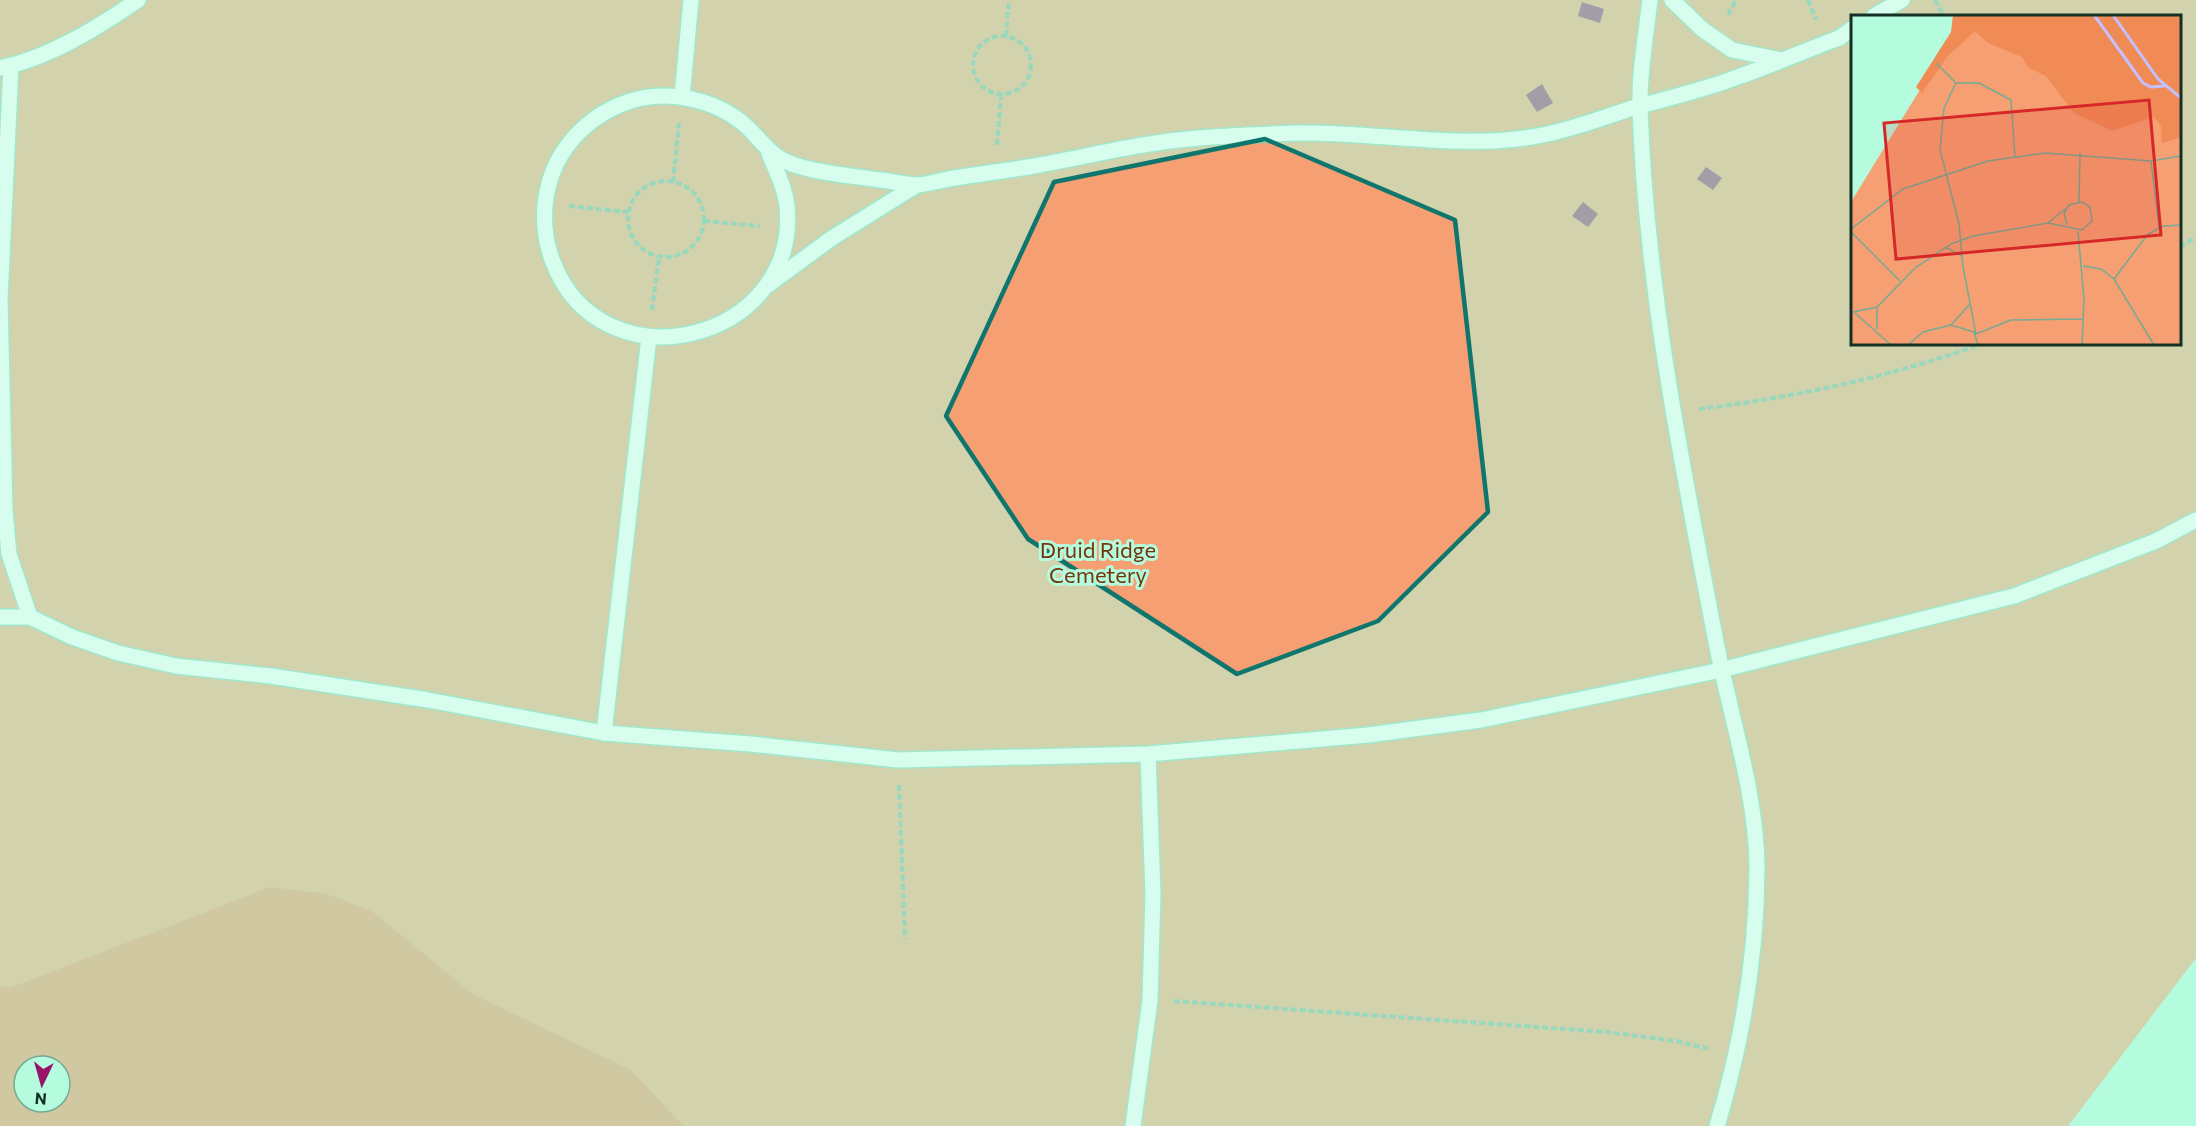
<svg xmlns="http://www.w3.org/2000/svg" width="2196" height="1126" font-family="Commissioner,sans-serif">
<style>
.green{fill:#f59f72;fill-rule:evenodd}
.forest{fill:#f18b55;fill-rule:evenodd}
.building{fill:#8d2e66}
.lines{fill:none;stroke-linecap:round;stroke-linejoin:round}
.lane-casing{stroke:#8acfb3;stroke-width:18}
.path{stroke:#77ad97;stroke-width:4;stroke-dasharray:6 3;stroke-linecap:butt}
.lane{stroke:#fff;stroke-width:15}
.marked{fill:none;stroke:#0f766e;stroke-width:4.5;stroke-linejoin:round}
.labels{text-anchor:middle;stroke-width:6;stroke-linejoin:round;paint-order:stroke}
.park-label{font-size:22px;fill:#75350c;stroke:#b5fbde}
.inset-river{fill:none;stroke:#c4c0fd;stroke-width:3}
.inset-road{fill:none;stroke:#75aa94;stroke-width:1.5}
.view{fill:#d62828;fill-opacity:0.15;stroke:#d62828;stroke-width:3}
.inset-edge{fill:none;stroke:#143026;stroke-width:3}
</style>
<rect width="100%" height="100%" fill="#b5fbde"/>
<!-- green -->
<path class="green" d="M0,0H2196V958L2068,1126H602L0,1044ZM1852,16H2180V344H1852Z"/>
<!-- forest -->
<path class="forest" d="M270,887L327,894L373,912L474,995L631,1070L683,1126H0V986L10,988ZM24,1066H60V1102H24Z"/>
<!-- building -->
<g class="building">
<path d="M1582,2L1604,9L1600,23L1578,16Z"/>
<path d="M1542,84L1553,103L1537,112L1526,95Z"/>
<path d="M1706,167L1722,178L1713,190L1697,179Z"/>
<path d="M1583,202L1598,214L1588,227L1572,216Z"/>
</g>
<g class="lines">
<!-- lane casing -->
<g class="lane-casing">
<g id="lane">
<path d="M1650,0C1646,35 1639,73 1640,108C1646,290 1683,469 1717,647C1731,719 1756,792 1757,866C1757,953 1742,1043 1717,1126"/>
<path d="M1672,0L1702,29L1732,50L1782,60"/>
<path d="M1874,16L1902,0"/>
<path d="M11,66L0,299L5,511L9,554L30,617"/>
<path d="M0,68C49,58 97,28 138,0"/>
<path d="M682,97L691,0"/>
<path d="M769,153C776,171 785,187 787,206C800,342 602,390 553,262C543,236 542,207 550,180C562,141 595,111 634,100C672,90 718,100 747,127C766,145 771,158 798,166C824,174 853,176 880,180C892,181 906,185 917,185C929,184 942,180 954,178C979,174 1003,171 1028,167C1071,160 1113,149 1156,143C1202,136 1250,135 1296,133C1376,131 1468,152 1547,134C1577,128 1607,116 1636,107C1669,98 1703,90 1735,78C1770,66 1804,51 1839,38L1852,29"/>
<path d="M768,285L832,238L917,185"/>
<path d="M0,617H30L72,637L118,653L176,666L271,676L428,700L604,733L751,744L898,760L1148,754L1368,735L1481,720L1721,670L2014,596L2156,541L2196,520"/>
<path d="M604,733L649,337"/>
<path d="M1133,1126L1150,1000L1153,894L1148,754"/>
</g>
</g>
<!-- path -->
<g class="path">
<path d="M1808,0L1816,20"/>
<path d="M1935,0L1944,16"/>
<path d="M1728,15L1736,0"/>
<circle cx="1002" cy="65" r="29"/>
<path d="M1006,36L1009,0"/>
<path d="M997,145L1001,95"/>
<circle cx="666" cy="219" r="38"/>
<path d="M673,182L679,123"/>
<path d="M569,206L628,212"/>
<path d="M704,221L760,226"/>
<path d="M2180,247L2196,237"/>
<path d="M652,310L659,257"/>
<path d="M1699,409C1795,397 1891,377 1981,344"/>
<path d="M899,785L905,939"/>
<path d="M1174,1001L1607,1032L1676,1041L1710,1049"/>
</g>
<!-- lane -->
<use href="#lane" class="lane"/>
</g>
<!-- marked area -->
<path d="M0 0H2196V1126H0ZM1265,139L1455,220L1488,512L1378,621L1237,674L1028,539L946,416L1054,182Z" fill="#b5fbde" fill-opacity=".55" fill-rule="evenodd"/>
<path class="marked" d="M1265,139L1455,220L1488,512L1378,621L1237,674L1028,539L946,416L1054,182Z"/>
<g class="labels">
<!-- park labels -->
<g class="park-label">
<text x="1098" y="558">Druid Ridge<tspan x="1098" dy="25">Cemetery</tspan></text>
</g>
</g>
<!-- overview -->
<g transform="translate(1851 15)">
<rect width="330" height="330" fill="#b5fbde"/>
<path d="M124,9L330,87V330H0V187L97,29Z" fill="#f59f72"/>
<path d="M102,0H330V122L311,128L310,111L303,102L261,116L223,98L195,61L178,53L171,42L137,28L124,16L96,42L71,78L65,72L100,17Z" fill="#f18b55"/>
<path class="inset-river" d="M243,0L292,68L300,72L314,71M262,0L307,64L330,83"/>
<path class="inset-road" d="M85,48L105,68M164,142L160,85L128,68H105L93,93L89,135L108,209L112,252L125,319L160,305L232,304M300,146L308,213M228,187L229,138M197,208L214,194M0,214L52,174L137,146L194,138L300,146L330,141M227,216L233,284L231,330M0,217L49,266M94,232L111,241M232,251L250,254L263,264L303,330M263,264L297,219L313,211L330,210M2,297L26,292L64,253L100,229L122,221L197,208L231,215L241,206L239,192L231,187L218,190L213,198L216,210M4,298L40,330M100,310L120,288M26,314V292M57,330L72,317L100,310L123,317L127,330"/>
<path class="view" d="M298,85L310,220L45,244L33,108Z"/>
<rect width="330" height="330" class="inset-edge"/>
</g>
<!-- north arrow -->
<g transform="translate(42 1084) rotate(185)"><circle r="28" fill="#b5fbde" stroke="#75aa94" stroke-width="1.5"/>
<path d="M0-4.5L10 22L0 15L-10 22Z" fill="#98146a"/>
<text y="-9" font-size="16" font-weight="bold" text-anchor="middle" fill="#143026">N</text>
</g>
</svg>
